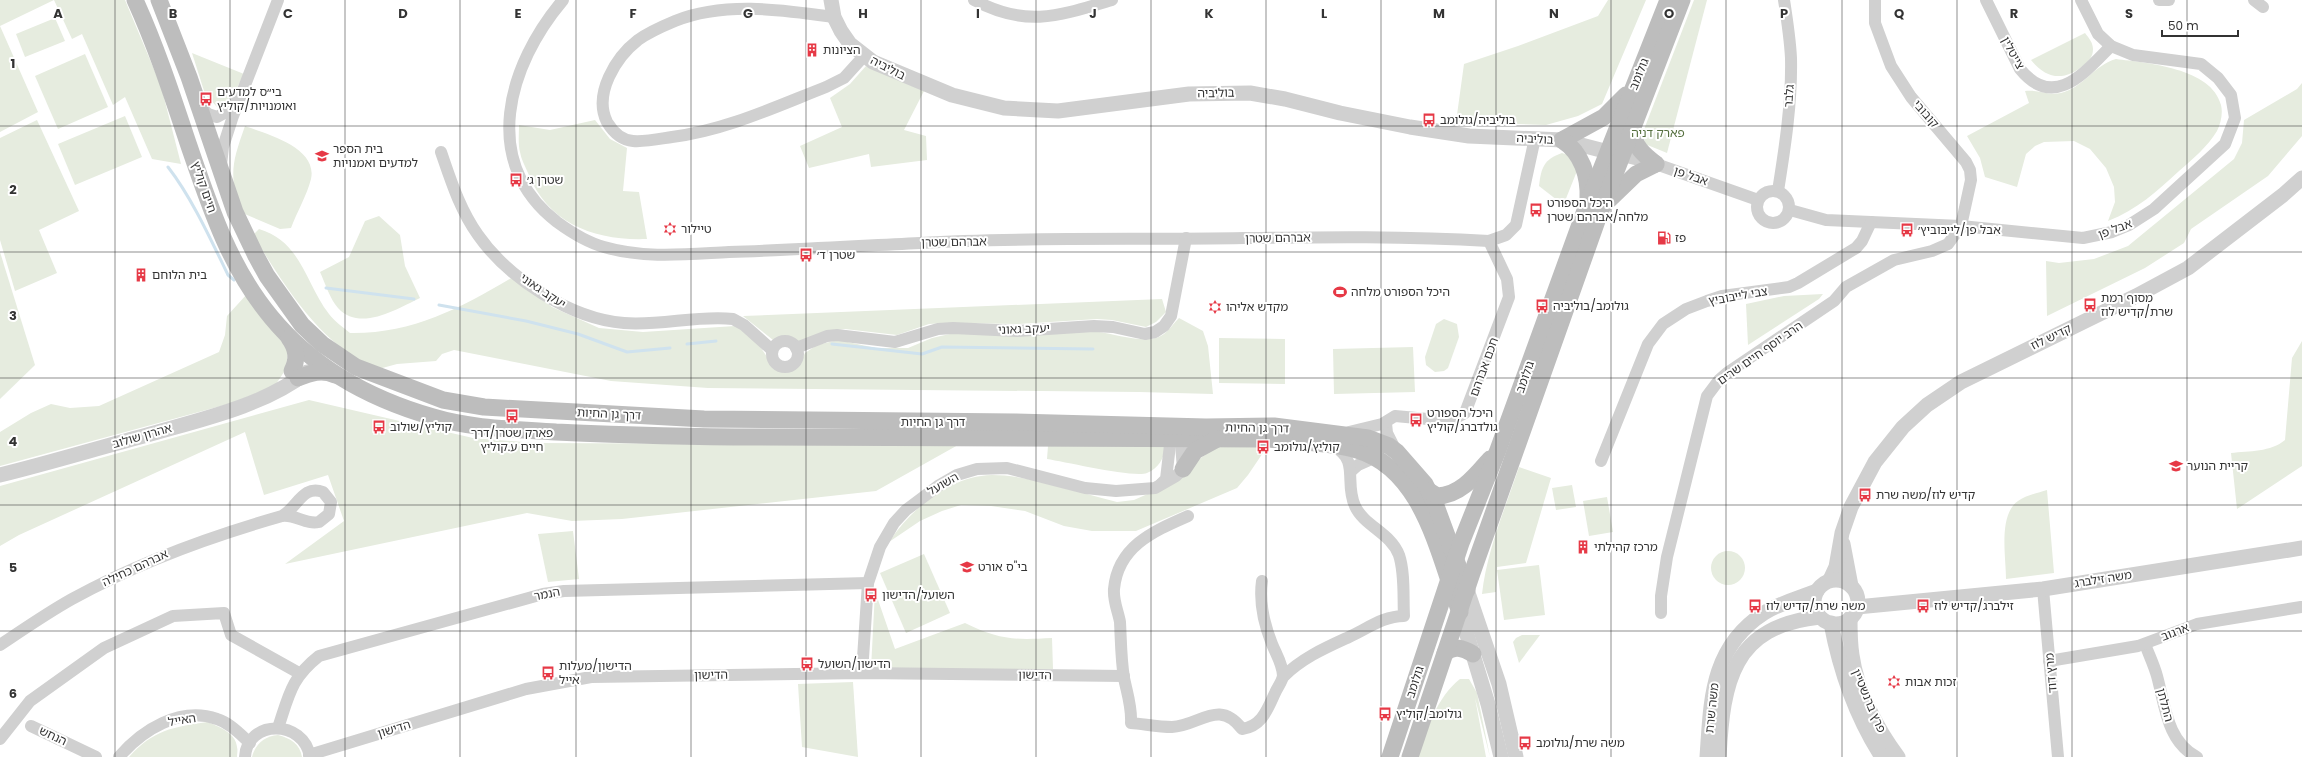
<svg xmlns="http://www.w3.org/2000/svg" width="2302" height="757" font-family="Poppins,'Noto Sans Hebrew',sans-serif">
<style>
.green{fill:#e6ecdf}
.lines{fill:none;stroke-linecap:round;stroke-linejoin:round}
.stream{stroke:#cfe2ee;stroke-width:3}
.minor{stroke:#d0d0d0;stroke-width:12}
.tertiary{stroke:#d0d0d0;stroke-width:15}
.secondary{stroke:#bdbdbd;stroke-width:17}
.grid{fill:none;stroke:#333;stroke-width:1;stroke-opacity:0.55}
.labels{text-anchor:middle;stroke-width:4;stroke-linejoin:round;paint-order:stroke}
.poi-label{font-size:12px;fill:#333;stroke:#fff;text-anchor:start}
.street-label{font-size:12px;fill:#333;stroke:#fff}
.park-label{font-size:12px;fill:#56703f;stroke:#fff}
.grid-label{font-size:13px;text-anchor:middle;font-weight:bold;fill:#333;stroke:#fff;stroke-width:4;stroke-linejoin:round;paint-order:stroke}
</style>
<rect width="100%" height="100%" fill="#fff"/>
<!-- green -->
<g class="green">
<path d="M0,0H125L161,86L181,164L152,159L125,97L113,105L82,34L72,39L54,0L0,26L38,112L0,132Z"/>
<path d="M1608,0H1646L1602,104L1578,116L1546,125L1456,122L1464,64L1518,46L1598,16Z"/>
<path d="M1694,0H1707L1667,153L1645,144L1643,132Z"/>
<path d="M55,18L65,41L25,57L16,34Z"/>
<path d="M2085,33C2089,38 2093,43 2093,49C2093,57 2089,60 2084,65C2065,81 2047,80 2031,60Z"/>
<path d="M192,53L244,74L233,96L218,108L205,94Z"/>
<path d="M85,54L108,107L58,129L35,76Z"/>
<path d="M2116,59C2147,63 2212,68 2221,105C2223,113 2221,123 2217,131C2208,146 2193,159 2179,171C2157,191 2137,210 2108,221L2115,202L2114,187L2106,168L2090,149L2074,141L2044,142L2035,146L2026,154L2017,187L1985,177L1980,158L1967,136L2029,103L2025,91C2038,89 2048,96 2061,93C2083,88 2094,65 2116,59Z"/>
<path d="M866,66L924,91L904,130L926,136L927,160L871,167L869,154L809,168L800,146L842,127L830,98L850,84Z"/>
<path d="M2302,83V136L2268,176L2191,229L2184,243L2145,268L2047,316L2046,261L2059,263L2094,259L2128,246L2234,159L2242,143L2244,120L2297,89Z"/>
<path d="M125,116L142,157L75,185L58,144Z"/>
<path d="M37,120L79,211L39,230L57,273L15,291L0,240V138Z"/>
<path d="M595,120L610,139L627,148L623,191L639,192L647,239C595,241 548,224 528,173C525,166 521,159 520,152C518,144 519,134 519,125L550,130Z"/>
<path d="M245,126C266,134 318,147 311,179C307,195 297,212 291,228L280,229L240,212C229,173 232,163 245,126Z"/>
<path d="M1562,153L1568,155L1577,171L1565,201L1557,200L1539,186C1541,168 1544,159 1562,153Z"/>
<path d="M379,216L400,235L405,266L420,298C397,309 360,332 338,308C330,299 325,283 320,272L349,257L365,221Z"/>
<path d="M259,229C302,242 305,283 329,314C334,321 343,327 350,333C412,334 461,308 513,277L552,307L599,328L643,332L735,326L752,335L776,370L788,372L800,363L805,353L817,345L838,340L876,348H908L932,338L954,333L1099,332C1117,334 1148,346 1164,334C1169,330 1174,323 1179,318L1203,331L1208,346L1213,394L1139,392L708,388L611,381L454,350L442,354L436,361L397,364L375,370C318,341 286,288 253,235Z"/>
<path d="M0,252L35,365L0,399Z"/>
<path d="M247,294L288,350L286,369L276,384L267,389L232,403L0,466V432L31,413L51,404L70,408L99,406L219,352L225,335L227,316Z"/>
<path d="M1823,294L1819,299L1748,345L1746,304L1784,296Z"/>
<path d="M1162,299L1166,312L1156,322L1146,327L1112,320L1097,319L1019,324L946,323L929,324L897,335L845,329L827,331L797,343L790,338L773,340L743,316Z"/>
<path d="M1444,319L1457,324L1459,337L1448,368L1444,371L1435,372L1426,365L1425,357L1436,324Z"/>
<path d="M1219,338L1285,339V384L1219,383Z"/>
<path d="M2302,341V466L2237,509L2231,453C2249,451 2271,452 2285,440L2292,358Z"/>
<path d="M1413,347L1415,392L1334,394L1333,349Z"/>
<path d="M309,400L473,438L536,443L958,445L876,491L622,519L572,521L527,513L285,564L344,521L328,475L264,495L245,432L19,535L0,546V486Z"/>
<path d="M1162,441L1166,447C1163,459 1159,468 1147,473C1134,478 1066,462 1047,459L1048,446Z"/>
<path d="M1269,444L1248,475L1237,488L1136,531H1092L1064,526L1025,511L991,506L961,505L942,511L920,521L889,542C912,508 949,476 992,475C1030,475 1080,493 1117,502L1134,500L1152,492L1218,446Z"/>
<path d="M1519,467L1551,478L1526,563L1497,567L1496,592L1482,594C1487,550 1505,509 1519,467Z"/>
<path d="M1572,485L1576,507L1556,510L1552,488Z"/>
<path d="M2047,490L2054,573L2006,579C2006,557 1998,515 2018,501C2026,495 2038,493 2047,490Z"/>
<path d="M1607,497L1613,532L1589,536L1583,501Z"/>
<path d="M573,531L579,579L548,582L538,534Z"/>
<circle cx="1728" cy="568" r="17"/>
<path d="M924,554L950,613L906,633L880,573Z"/>
<path d="M1539,565L1545,615L1504,620L1497,570Z"/>
<path d="M875,591L895,649L965,623C1000,640 1014,640 1052,638L1053,669H871Z"/>
<path d="M1522,635H1540L1519,663L1513,642L1516,638Z"/>
<path d="M1460,679H1469L1477,693L1490,757L1475,698L1486,757H1418C1426,730 1437,697 1460,679Z"/>
<path d="M853,682L858,757L802,747L798,684Z"/>
<path d="M207,722C218,726 236,733 237,747C238,750 237,754 237,757H129C153,730 173,727 207,722Z"/>
<path d="M278,735C290,738 300,744 302,757H252C255,744 265,736 278,735Z"/>
</g>
<g class="lines">
<!-- stream -->
<g class="stream">
<path d="M168,167C192,198 211,240 228,275L234,280"/>
<path d="M326,288L414,299"/>
<path d="M439,305L526,321L578,334L627,352L670,348"/>
<path d="M687,344L716,341"/>
<path d="M832,344L922,354L942,347L1093,349"/>
</g>
<!-- minor -->
<g class="minor">
<path d="M563,0C508,65 479,162 557,222C572,233 586,242 604,247C645,259 688,254 729,252C793,250 857,246 920,243C1028,237 1136,240 1244,238C1325,237 1407,236 1489,241L1506,235L1516,225L1535,138"/>
<path d="M974,0C1026,28 1059,16 1112,0"/>
<path d="M1986,0L2020,69C2054,111 2085,72 2111,46"/>
<path d="M2159,0H2169"/>
<path d="M2254,0L2263,7"/>
<path d="M834,17C783,10 725,1 675,21C663,26 649,32 638,40C616,57 593,94 607,122C613,132 621,140 633,141C645,142 659,139 672,137C726,130 775,107 826,87L844,78L864,56"/>
<path d="M200,106L208,114L217,117L226,112L236,102"/>
<path d="M441,152C451,181 460,210 478,235C508,278 571,319 624,323C661,326 697,315 733,319L744,325L772,350"/>
<path d="M1622,156L1656,164L1758,200"/>
<path d="M221,165L223,147L233,116L278,0"/>
<circle cx="1773" cy="207" r="16"/>
<path d="M1778,191C1785,147 1792,102 1791,58C1790,38 1787,19 1784,0"/>
<path d="M1790,210L1826,220L1961,226L2083,238L2112,232L2129,225L2154,209L2225,144L2235,118L2231,95L2218,78L2201,64L2133,55L2111,46L2098,34L2081,0"/>
<circle cx="785" cy="354" r="13"/>
<path d="M796,348L827,336L837,335L895,342L938,329L953,328L1017,331L1094,326L1113,327L1145,334L1155,332L1164,326L1171,316L1186,238"/>
<path d="M1386,423L1387,433L1396,451"/>
<path d="M1349,432L1382,424L1395,416L1450,421L1465,413L1509,297L1507,279L1489,241"/>
<path d="M1601,461L1648,344L1663,324L1686,309L1707,301L1722,296L1789,287L1798,283L1856,248L1862,241L1871,222"/>
<path d="M1350,472L1358,465L1376,457"/>
<path d="M1161,484L1166,479L1170,445L1176,432"/>
<path d="M1188,516C1154,531 1118,546 1114,589C1113,601 1118,611 1120,622C1121,641 1121,660 1124,678C1127,693 1132,707 1131,723C1144,724 1158,727 1172,727C1199,726 1219,698 1242,729C1262,726 1267,710 1275,693C1277,688 1282,682 1283,676C1283,665 1276,654 1272,644C1264,624 1259,603 1262,581"/>
<path d="M2043,589L2058,757"/>
<path d="M1661,613V596L1667,557L1707,396L1719,380L1727,373L1834,301L1846,287L1894,260L1932,251L1948,244L1961,226L1971,180L1970,170L1966,162L1911,97L1891,66L1875,23V0"/>
<path d="M2145,644C2149,655 2154,665 2157,676C2165,705 2167,742 2197,757"/>
<path d="M0,645C24,629 47,613 72,599C139,562 208,537 282,516C295,514 306,525 319,522L329,514L331,502L323,492C303,484 297,508 282,516"/>
<path d="M2049,661L2138,646L2197,624L2301,607"/>
<path d="M862,673L868,583L880,547L894,523L906,510L938,486L957,475L977,469L1007,468L1085,488L1116,491L1155,488L1176,476L1183,469L1180,432"/>
<path d="M1283,677C1302,658 1325,648 1349,637C1367,629 1383,616 1404,616C1403,597 1405,573 1399,555C1391,533 1364,526 1355,506C1344,483 1360,460 1334,447"/>
<path d="M31,726L96,757"/>
<path d="M278,728C289,695 291,678 319,656L543,594L564,591L868,583"/>
<path d="M0,739L30,701L104,648L173,616L224,613L231,635L299,673"/>
<path d="M309,755L526,689L591,677L862,673L1124,676"/>
<path d="M119,757C142,730 180,706 217,719C230,723 240,734 250,743"/>
<path d="M245,757C247,719 304,719 310,757"/>
</g>
<!-- tertiary -->
<g class="tertiary">
<path d="M831,0L834,17L841,31L850,44L873,62L952,95L1004,108L1058,111L1189,94L1250,93L1285,99L1340,113L1410,127L1469,136L1562,140L1620,155"/>
<path d="M0,475C49,463 98,448 147,435C199,420 264,406 307,372"/>
<path d="M1843,544L1851,586"/>
<path d="M1830,580L1836,567L1842,533L1851,507L1875,462L1903,427L1927,405L1961,382L2136,296L2188,268L2283,195L2302,178"/>
<circle cx="1836" cy="602" r="22"/>
<path d="M1467,590L1499,684L1516,757"/>
<path d="M1857,607L2043,589L2302,548"/>
<path d="M1460,612L1488,704L1501,757"/>
<path d="M1850,618C1850,630 1850,643 1852,655C1857,691 1877,729 1898,757"/>
<path d="M1831,623C1840,671 1855,715 1882,757"/>
<path d="M1707,757C1711,701 1710,648 1764,613C1780,603 1799,598 1817,591"/>
<path d="M1719,757C1723,682 1732,626 1820,617"/>
</g>
<!-- secondary -->
<g class="secondary">
<path d="M135,0C156,46 172,95 188,143C209,204 229,267 271,317C313,368 370,399 433,417C473,429 515,429 556,432C623,435 690,437 757,437C928,437 1099,438 1269,439C1298,442 1329,442 1357,450C1424,470 1438,555 1460,612"/>
<path d="M159,0L189,77L235,212L256,256L267,276L302,325L322,344L356,367L443,400L484,407L704,419L1015,422L1206,427L1274,426L1368,438L1389,446L1397,452L1425,484L1436,506L1467,590"/>
<path d="M1633,129C1633,146 1644,155 1656,164"/>
<path d="M1562,140L1604,117L1626,95"/>
<path d="M1562,140C1582,153 1589,176 1588,199"/>
<path d="M1609,200L1636,174L1656,164"/>
<path d="M289,338C297,349 298,359 292,371"/>
<path d="M298,378C310,373 322,369 335,375"/>
<path d="M1183,469L1195,451L1217,439"/>
<path d="M1429,491L1437,496C1460,496 1476,475 1490,459"/>
<path d="M1445,653C1454,645 1463,648 1473,654"/>
<path d="M1390,757L1461,543L1498,450L1587,205L1668,0"/>
<path d="M1410,757L1472,573L1598,218L1682,0"/>
</g>
</g>
<!-- grid -->
<path class="grid" d="M115,0V757M230,0V757M345,0V757M460,0V757M576,0V757M691,0V757M806,0V757M921,0V757M1036,0V757M1151,0V757M1266,0V757M1381,0V757M1496,0V757M1611,0V757M1726,0V757M1842,0V757M1957,0V757M2072,0V757M2187,0V757M0,126H2302M0,252H2302M0,378H2302M0,505H2302M0,631H2302"/>
<!-- icons -->
<defs>
<g id="building-bare" transform="scale(1.08)"><path d="M-4-6H4V6H1V3H-1V6H-4ZM-2.5-4.3h1.7v1.8h-1.7ZM.8-4.3h1.7v1.8H.8ZM-2.5-1h1.7V.8h-1.7ZM.8-1h1.7V.8H.8Z" fill="#e63946" stroke="#fff" stroke-width="2.5" paint-order="stroke"/></g>
<g id="bus-bare" transform="scale(1.08)"><path d="M-5-6H5V4H4V6H2V4H-2V6H-4V4H-5ZM-3.5-4V0h7V-4ZM-3.5 1.2v1.5H-2V1.2ZM2 1.2v1.5H3.5V1.2Z" fill="#e63946" stroke="#fff" stroke-width="2.5" paint-order="stroke"/></g>
<g id="school-bare" transform="scale(1.08)"><path d="M0-5L7-2L0 1L-7-2ZM-4 1L0 2.5L4 1V4Q0 6-4 4Z" fill="#e63946" stroke="#fff" stroke-width="2.5" paint-order="stroke"/></g>
<g id="synagogue-bare" transform="scale(1.08)"><path d="M0-6.5L5.6 3.2H-5.6ZM0 6.5L5.6-3.2H-5.6Z" fill="#e63946" stroke="#fff" stroke-width="2.5" paint-order="stroke"/></g>
<g id="fuel-bare" transform="scale(1.08)"><path d="M-5.5-6h7V0h2V4h1.3V-2.5L3-4.5l.8-.8L6-3V5H2.5V1h-1V6h-7ZM-4.2-4.7v3.2H.2V-4.7Z" fill="#e63946" stroke="#fff" stroke-width="2.5" paint-order="stroke"/></g>
<g id="stadium-bare" transform="scale(1.08)"><path d="M0-5a6.5 5 0 1 0 0 10a6.5 5 0 1 0 0-10ZM-3.5-1.8h7v3.6h-7Z" fill="#e63946" stroke="#fff" stroke-width="2.5" paint-order="stroke"/></g>
</defs>
<g fill-rule="evenodd">
<use href="#building-bare" x="812" y="50"/>
<use href="#bus-bare" x="206" y="99"/>
<use href="#bus-bare" x="1429" y="120"/>
<use href="#school-bare" x="322" y="156"/>
<use href="#bus-bare" x="516" y="180"/>
<use href="#bus-bare" x="1536" y="210"/>
<use href="#synagogue-bare" x="670" y="229"/>
<use href="#bus-bare" x="1907" y="230"/>
<use href="#fuel-bare" x="1664" y="238"/>
<use href="#bus-bare" x="806" y="255"/>
<use href="#building-bare" x="141" y="275"/>
<use href="#stadium-bare" x="1340" y="292"/>
<use href="#bus-bare" x="2090" y="305"/>
<use href="#bus-bare" x="1542" y="306"/>
<use href="#synagogue-bare" x="1215" y="307"/>
<use href="#bus-bare" x="512" y="416"/>
<use href="#bus-bare" x="1416" y="420"/>
<use href="#bus-bare" x="379" y="427"/>
<use href="#bus-bare" x="1263" y="447"/>
<use href="#school-bare" x="2176" y="466"/>
<use href="#bus-bare" x="1865" y="495"/>
<use href="#building-bare" x="1583" y="547"/>
<use href="#school-bare" x="967" y="567"/>
<use href="#bus-bare" x="871" y="595"/>
<use href="#bus-bare" x="1755" y="606"/>
<use href="#bus-bare" x="1923" y="606"/>
<use href="#bus-bare" x="807" y="664"/>
<use href="#bus-bare" x="548" y="673"/>
<use href="#synagogue-bare" x="1894" y="682"/>
<use href="#bus-bare" x="1385" y="714"/>
<use href="#bus-bare" x="1525" y="743"/>
</g>
<g class="labels">
<!-- poi labels -->
<g class="poi-label">
<text x="823" y="54">הציונות</text>
<text x="217" y="96">בי״ס למדעים<tspan x="217" dy="14">ואומנויות/קוליץ</tspan></text>
<text x="1440" y="124">בוליביה/גולומב</text>
<text x="333" y="153">בית הספר<tspan x="333" dy="14">למדעים ואמנויות</tspan></text>
<text x="527" y="184">שטרן ג׳</text>
<text x="1547" y="207">היכל הספורט<tspan x="1547" dy="14">מלחה/אברהם שטרן</tspan></text>
<text x="681" y="233">טיילור</text>
<text x="1918" y="234">אבל פן/לייבוביץ׳</text>
<text x="1675" y="242">פז</text>
<text x="817" y="259">שטרן ד׳</text>
<text x="152" y="279">בית הלוחם</text>
<text x="1351" y="296">היכל הספורט מלחה</text>
<text x="2101" y="302">מסוף רמת<tspan x="2101" dy="14">שרת/קדיש לוז</tspan></text>
<text x="1553" y="310">גולומב/בוליביה</text>
<text x="1226" y="311">מקדש אליהו</text>
<text x="1427" y="417">היכל הספורט<tspan x="1427" dy="14">גולדברג/קוליץ</tspan></text>
<text x="390" y="431">קוליץ/שולוב</text>
<text x="512" y="437" text-anchor="middle">פארק שטרן/דרך<tspan x="512" dy="14">חיים ע.קוליץ</tspan></text>
<text x="1274" y="451">קוליץ/גולומב</text>
<text x="2187" y="470">קריית הנוער</text>
<text x="1876" y="499">קדיש לוז/משה שרת</text>
<text x="1594" y="551">מרכז קהילתי</text>
<text x="978" y="571">בי"ס אורט</text>
<text x="882" y="599">השועל/הדישון</text>
<text x="1766" y="610">משה שרת/קדיש לוז</text>
<text x="1934" y="610">זילברג/קדיש לוז</text>
<text x="818" y="668">הדישון/השועל</text>
<text x="559" y="670">הדישון/מעלות<tspan x="559" dy="14">אייל</tspan></text>
<text x="1905" y="686">זכות אבות</text>
<text x="1396" y="718">גולומב/קוליץ</text>
<text x="1536" y="747">משה שרת/גולומב</text>
</g>
<!-- street labels -->
<g class="street-label">
<text transform="translate(2013 53) rotate(62)" y="4">צייטלין</text>
<text transform="translate(888 68) rotate(27)" y="4">בוליביה</text>
<text transform="translate(1639 74) rotate(-68)" y="4">גולומב</text>
<text transform="translate(1216 93) rotate(-1)" y="4">בוליביה</text>
<text transform="translate(1789 96) rotate(-86)" y="4">גלבר</text>
<text transform="translate(1926 114) rotate(49)" y="4">קובובי</text>
<text transform="translate(1535 139) rotate(3)" y="4">בוליביה</text>
<text transform="translate(1691 176) rotate(19)" y="4">אבל פן</text>
<text transform="translate(204 187) rotate(71)" y="4">חיים קוליץ</text>
<text transform="translate(2115 229) rotate(-20)" y="4">אבל פן</text>
<text transform="translate(1278 238) rotate(-1)" y="4">אברהם שטרן</text>
<text transform="translate(954 242) rotate(-1)" y="4">אברהם שטרן</text>
<text transform="translate(543 291) rotate(34)" y="4">יעקב גאוני</text>
<text transform="translate(1738 296) rotate(-10)" y="4">צבי לייבוביץ</text>
<text transform="translate(1024 329) rotate(-2)" y="4">יעקב גאוני</text>
<text transform="translate(2051 337) rotate(-26)" y="4">קדיש לוז</text>
<text transform="translate(1760 353) rotate(-35)" y="4">הרב יוסף חיים שרים</text>
<text transform="translate(1484 367) rotate(-70)" y="4">חכם אברהם</text>
<text transform="translate(1525 377) rotate(-70)" y="4">גולומב</text>
<text transform="translate(609 414) rotate(3)" y="4">דרך גן החיות</text>
<text x="933" y="426">דרך גן החיות</text>
<text transform="translate(1257 428) rotate(1)" y="4">דרך גן החיות</text>
<text transform="translate(142 436) rotate(-16)" y="4">אהרון שולוב</text>
<text transform="translate(943 484) rotate(-30)" y="4">השועל</text>
<text transform="translate(135 568) rotate(-25)" y="4">אברהם כחילה</text>
<text transform="translate(2103 579) rotate(-9)" y="4">משה זילברג</text>
<text transform="translate(547 594) rotate(-11)" y="4">הנמר</text>
<text transform="translate(2175 632) rotate(-21)" y="4">ארגוב</text>
<text transform="translate(2051 673) rotate(-95)" y="4">מרץ דוד</text>
<text transform="translate(711 675) rotate(-1)" y="4">הדישון</text>
<text transform="translate(1035 675) rotate(1)" y="4">הדישון</text>
<text transform="translate(1415 682) rotate(-72)" y="4">גולומב</text>
<text transform="translate(1869 701) rotate(67)" y="4">פרץ ברנשטיין</text>
<text transform="translate(2165 705) rotate(75)" y="4">התלתן</text>
<text transform="translate(1712 708) rotate(-84)" y="4">משה שרת</text>
<text transform="translate(182 720) rotate(-9)" y="4">האייל</text>
<text transform="translate(394 729) rotate(-17)" y="4">הדישון</text>
<text transform="translate(53 736) rotate(25)" y="4">הנחש</text>
</g>
<!-- park labels -->
<g class="park-label">
<text x="1658" y="137">פארק דניה</text>
</g>
</g>
<g class="grid-label">
<text x="58" y="18">A</text>
<text x="173" y="18">B</text>
<text x="288" y="18">C</text>
<text x="403" y="18">D</text>
<text x="518" y="18">E</text>
<text x="633" y="18">F</text>
<text x="748" y="18">G</text>
<text x="863" y="18">H</text>
<text x="978" y="18">I</text>
<text x="1093" y="18">J</text>
<text x="1209" y="18">K</text>
<text x="1324" y="18">L</text>
<text x="1439" y="18">M</text>
<text x="1554" y="18">N</text>
<text x="1669" y="18">O</text>
<text x="1784" y="18">P</text>
<text x="1899" y="18">Q</text>
<text x="2014" y="18">R</text>
<text x="2129" y="18">S</text>
<text x="13" y="68">1</text>
<text x="13" y="194">2</text>
<text x="13" y="320">3</text>
<text x="13" y="446">4</text>
<text x="13" y="572">5</text>
<text x="13" y="698">6</text>
</g>
<!-- scale -->
<path d="M2162 30v6h76v-6" fill="none" stroke="#333333" stroke-width="2"/>
<text x="2168" y="30" font-size="12" fill="#333333" stroke="#ffffff" stroke-width="3" paint-order="stroke">50 m</text>
</svg>
